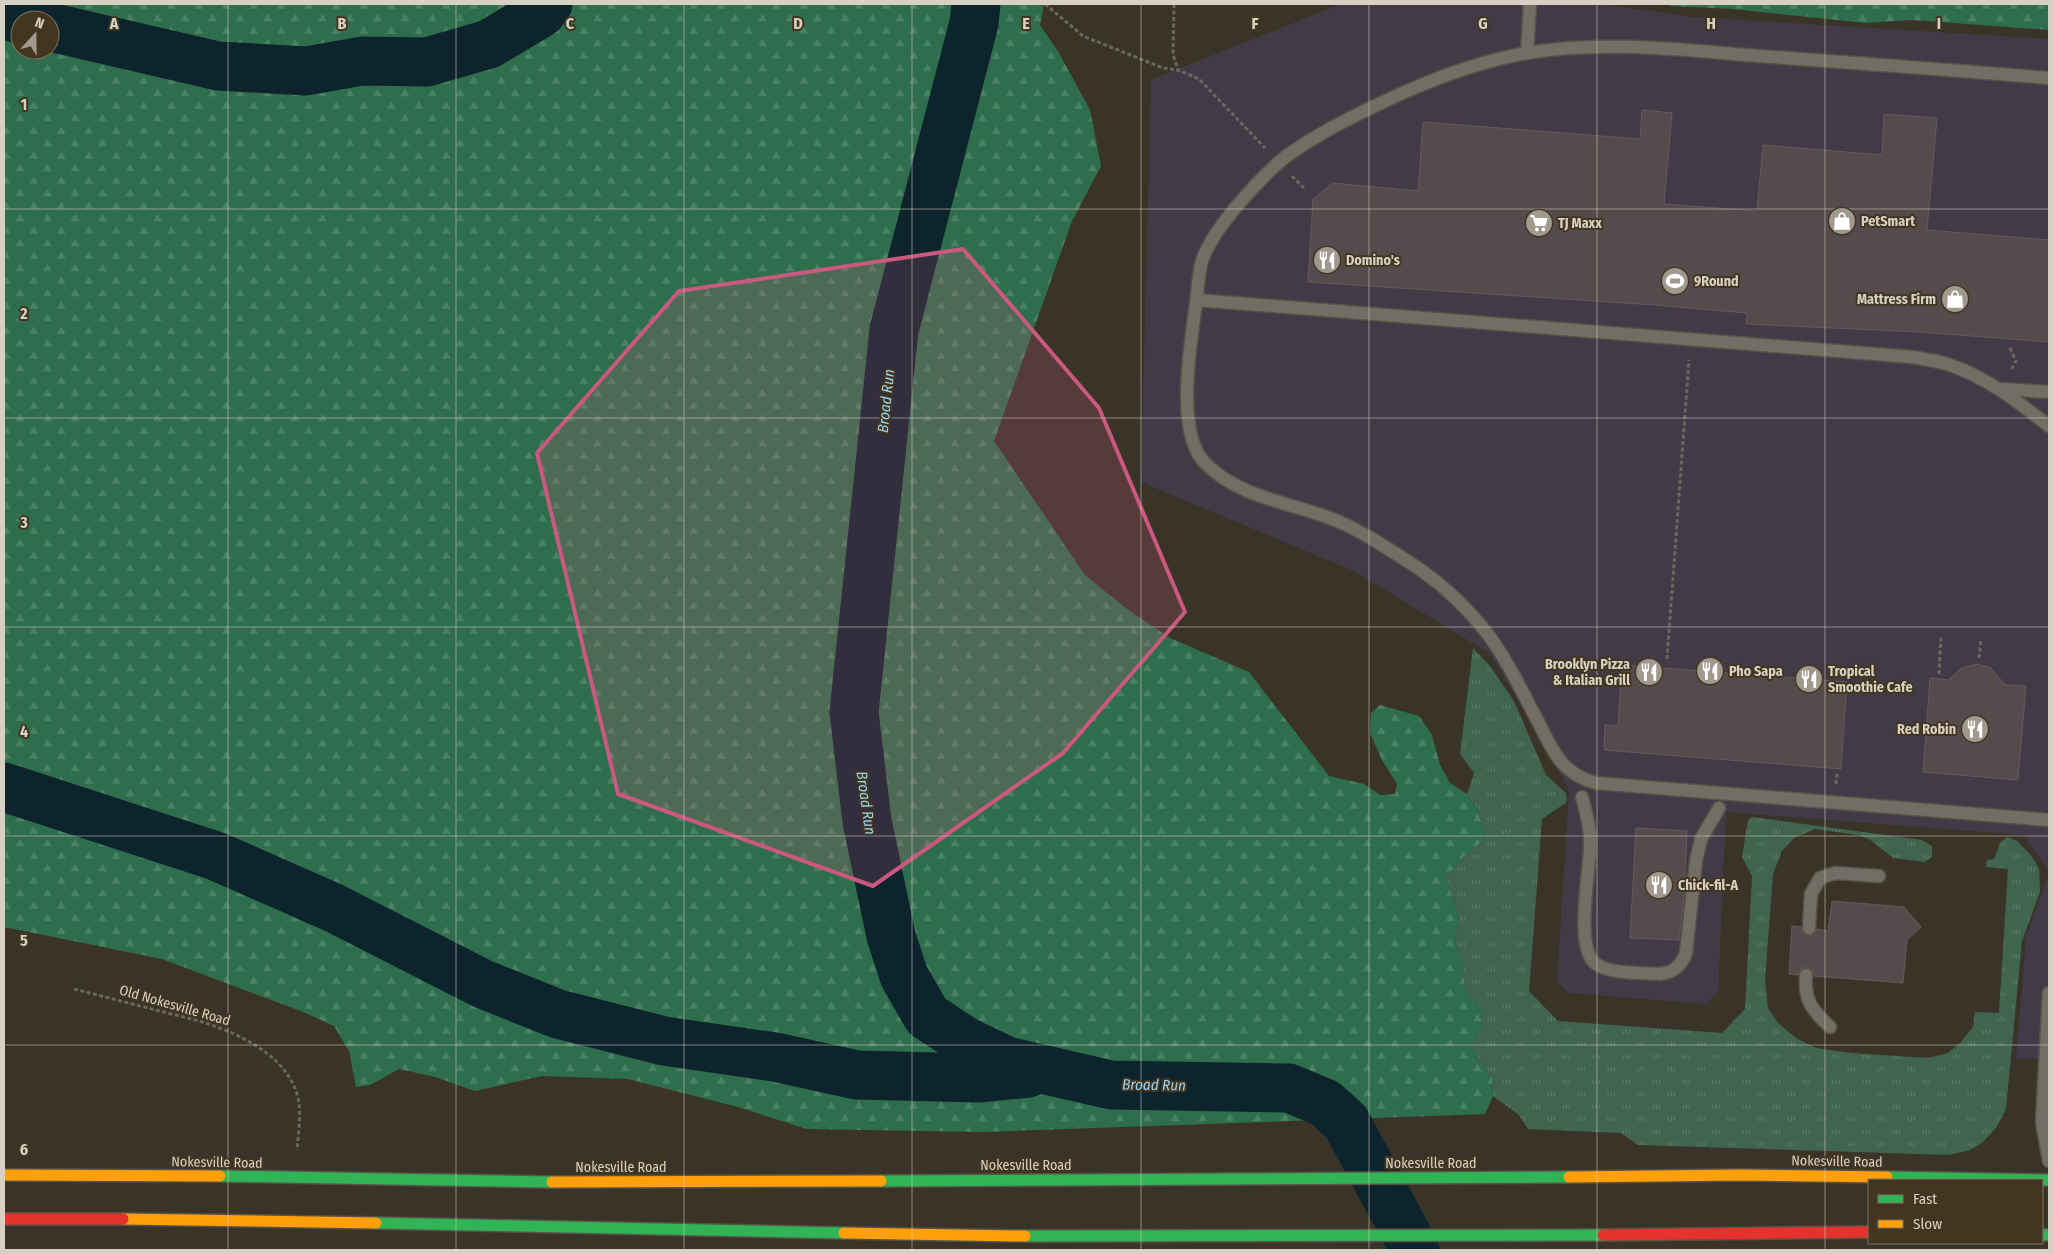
<svg xmlns="http://www.w3.org/2000/svg" width="2053" height="1254" font-family="'Fira Sans Condensed',sans-serif">
<style>
.commercial{fill:#433a47}
.grass{fill:url(#grass-tufts)}
.forest{fill:url(#forest-firs);fill-rule:evenodd}
.lines{fill:none;stroke-linecap:round;stroke-linejoin:round}
.river{stroke:#0e242d;stroke-width:49}
.building{fill:#574a4d;stroke:#635c5a}
.lane-casing{stroke:#585247;stroke-width:15}
.fast-casing{stroke:#585247;stroke-width:14}
.slow-casing{stroke:#585247;stroke-width:14}
.jam-casing{stroke:#585247;stroke-width:14}
.path{stroke:#6c675e;stroke-width:3;stroke-dasharray:4 2.5;stroke-linecap:butt}
.lane{stroke:#736e64;stroke-width:12}
.fast{stroke:#30b455;stroke-width:11}
.slow{stroke:#ff9f0a;stroke-width:11}
.jam{stroke:#e5322d;stroke-width:11}
.marked{fill:#ca587f;fill-opacity:0.2;stroke:#ca587f;stroke-width:4;stroke-linejoin:round}
.grid{fill:none;stroke:#d8d0c3;stroke-width:1;stroke-opacity:0.55}
.labels{text-anchor:middle;stroke-width:4;stroke-linejoin:round;paint-order:stroke}
.poi-label{font-size:14px;font-weight:bold;fill:#d8d0c3;stroke:#423620;text-anchor:start}
.street-label{font-size:14px;fill:#d8d0c3;stroke:#423620}
.water-label{font-size:15px;font-style:italic;fill:#99d3f3;stroke:#423620}
.grid-label{font-size:16px;text-anchor:middle;font-weight:bold;fill:#d8d0c3;stroke:#423620;stroke-width:4;stroke-linejoin:round;paint-order:stroke}
</style>
<defs>
<pattern id="grass-tufts" width="24" height="20" patternUnits="userSpaceOnUse" patternTransform="scale(1.25)"><rect width="24" height="20" fill="#40644d"/><path d="M3 7l-1-3M5 7V3M7 7l1-3M15 17l-1-3M17 17v-4M19 17l1-3" fill="none" stroke="#5b7965"/></pattern>
<pattern id="forest-firs" width="22" height="20" patternUnits="userSpaceOnUse" patternTransform="scale(1.25)"><rect width="22" height="20" fill="#2f6e4c"/><path d="M5 1l3.5 6h-7zM16 11l3.5 6h-7z" fill="#4c8264"/></pattern>
</defs>
<rect width="100%" height="100%" fill="#3a3428"/>
<!-- commercial -->
<g class="commercial">
<path d="M1341,4H1602L1693,17L2049,39V870L2023,835L1726,812L1718,991L1707,1004L1569,993L1557,981L1569,790L1520,702L1489,653L1354,571L1141,482L1151,80Z"/>
<path d="M2049,873V1059H2016L2026,938Z"/>
</g>
<!-- grass -->
<path class="grass" d="M1473,648L1490,666L1514,701L1546,775L1566,793L1567,802L1542,819L1529,991L1558,1021L1722,1033L1745,1009L1752,876L1742,857L1748,820L1752,817L1922,840L1932,846V857L1925,862L1893,858L1869,839L1858,835L1815,829L1794,838L1782,851L1773,874L1765,980L1768,1008L1778,1023L1796,1038L1816,1048L1851,1053L1928,1058L1948,1053L1961,1042L1973,1027L1975,1012L1999,1013L2008,869L1986,867L1987,860L1994,859L2000,843L2007,837L2017,841L2029,853L2039,868L2040,892L2022,941L2006,1109L1996,1128L1983,1142L1970,1150L1949,1155L1638,1145L1621,1133L1528,1129L1519,1115L1493,1096L1492,1078L1470,1045L1481,1029L1483,1011L1466,992L1461,959L1455,941L1459,917L1446,878L1464,856L1485,839L1479,812L1467,794L1474,773L1460,754Z"/>
<!-- forest -->
<g class="forest">
<path d="M4,4H1044L1040,25L1059,53L1090,110L1101,166L1072,221L994,441L1085,575L1127,609L1170,638L1249,672L1329,776L1364,784L1380,795L1395,794L1397,784L1382,760L1370,733L1371,713L1380,705L1419,716L1432,735L1440,765L1450,783L1467,794L1479,812L1485,839L1464,856L1446,878L1459,917L1455,941L1461,959L1466,992L1483,1011L1481,1029L1470,1045L1492,1078L1493,1096L1485,1114L983,1132L807,1129L738,1107L628,1079L542,1076L475,1091L435,1077L399,1069L370,1085L356,1087L349,1051L334,1026L301,1011L162,959L4,927ZM20,20H50V50H20Z"/>
<path d="M1668,4H2049V30L1913,20L1865,23L1733,9L1671,6Z"/>
</g>
<g class="lines">
<!-- river -->
<g class="river">
<path d="M976,4L974,23L894,330L854,712L867,821L891,936L904,976L927,1016L965,1041L1007,1061L1111,1085L1289,1088L1325,1103L1346,1122L1415,1250"/>
<path d="M4,15L23,20"/>
<path d="M50,27L218,66L306,71L362,61L427,62L489,44L541,13L548,4"/>
<path d="M4,787L216,856L334,908L483,984L558,1014L664,1041L775,1057L857,1075L978,1078L1029,1073"/>
</g>
</g>
<!-- building -->
<g class="building">
<path d="M1642,110L1672,113L1664,204L1757,211L1763,145L1882,155L1884,114L1937,118L1927,230L2049,240V342L1920,332L1746,324L1747,313L1655,305L1308,282L1313,199L1333,183L1418,191L1423,122L1640,139Z"/>
<path d="M1977,664L1991,668L2005,685L2026,686L2018,780L1923,772L1930,678L1949,680L1961,668Z"/>
<path d="M1622,665L1847,682L1841,769L1604,750L1605,725L1618,726Z"/>
<path d="M1636,828L1687,831L1684,896L1679,940L1630,938Z"/>
<path d="M1832,901L1904,907L1921,927L1907,940L1903,983L1814,976L1813,971L1807,967L1802,968L1798,975L1789,974L1792,926L1801,927L1802,932L1808,936L1813,935L1817,929L1828,931Z"/>
</g>
<g class="lines">
<!-- lane casing -->
<g class="lane-casing">
<g id="lane">
<path d="M1527,53L1530,4"/>
<path d="M2049,78C1952,70 1856,63 1759,56C1682,50 1603,40 1527,53C1459,65 1394,95 1333,127C1314,138 1294,149 1278,163C1253,186 1212,230 1202,261C1198,274 1198,289 1196,303C1191,343 1174,433 1206,464C1240,498 1292,503 1335,520C1366,533 1393,552 1421,570C1445,587 1469,610 1487,633C1505,657 1519,685 1533,712C1551,744 1557,773 1596,783L2049,820"/>
<path d="M1197,300L1912,357C1924,359 1938,361 1950,365C1988,378 2018,402 2049,426"/>
<path d="M2001,389L2049,392"/>
<path d="M1582,797C1586,813 1591,828 1590,846C1590,872 1574,948 1596,964C1610,974 1643,973 1660,974C1674,972 1681,966 1686,953L1696,861L1701,839L1719,808"/>
<path d="M1809,928L1811,894L1820,878L1835,873L1879,876"/>
<path d="M1806,975C1804,1001 1812,1010 1830,1027"/>
<path d="M2049,993L2042,1122L2049,1161"/>
</g>
</g>
<!-- fast casing -->
<g class="fast-casing">
<g id="fast">
<path d="M220,1176L552,1182"/>
<path d="M1887,1177L2049,1180"/>
<path d="M881,1181L1569,1177"/>
<path d="M376,1223L844,1233"/>
<path d="M2042,1235H2049"/>
<path d="M1025,1236L1603,1235"/>
</g>
</g>
<!-- slow casing -->
<g class="slow-casing">
<g id="slow">
<path d="M4,1175L220,1176"/>
<path d="M1569,1177L1741,1175L1887,1177"/>
<path d="M552,1182L881,1181"/>
<path d="M123,1219L376,1223"/>
<path d="M844,1233L1025,1236"/>
</g>
</g>
<!-- jam casing -->
<g class="jam-casing">
<g id="jam">
<path d="M4,1219H123"/>
<path d="M1603,1235L1869,1232"/>
</g>
</g>
<!-- path -->
<g class="path">
<path d="M1045,4L1083,36L1163,68L1178,70"/>
<path d="M1174,4L1173,54L1178,70L1199,79L1265,148"/>
<path d="M1292,176L1306,190"/>
<path d="M2010,348L2016,361L2011,370"/>
<path d="M1979,658L1981,639"/>
<path d="M1667,659L1689,360"/>
<path d="M1939,674L1941,636"/>
<path d="M1836,784L1837,774"/>
<path d="M74,989L199,1021C239,1033 292,1057 299,1103C301,1118 298,1135 297,1150"/>
</g>
<!-- lane -->
<use href="#lane" class="lane"/>
<!-- fast -->
<use href="#fast" class="fast"/>
<!-- slow -->
<use href="#slow" class="slow"/>
<!-- jam -->
<use href="#jam" class="jam"/>
</g>
<!-- marked area -->
<path class="marked" d="M963,249L1099,408L1185,612L1063,753L873,886L618,794L537,453L679,291Z"/>
<!-- grid -->
<path class="grid" d="M228,4V1250M456,4V1250M684,4V1250M912,4V1250M1141,4V1250M1369,4V1250M1597,4V1250M1825,4V1250M4,209H2049M4,418H2049M4,627H2049M4,836H2049M4,1045H2049"/>
<!-- icons -->
<defs>
<g id="shop-disc" transform="scale(1.4375)"><circle r="9.5" fill="#a1998d" stroke="#423620"/><path d="M-5-2.5h2.3a2.7 3.5 0 0 1 5.4 0H5L5.5 6h-11ZM-1.5-2.5h3a1.5 2.3 0 0 0-3 0Z" fill="#fff"/></g>
<g id="supermarket-disc" transform="scale(1.4375)"><circle r="9.5" fill="#a1998d" stroke="#423620"/><path d="M-6-5.5h2.5l.6 2H6L4.5 2H-2.5L-4.4-4H-6ZM-1.5 3.2a1.3 1.3 0 1 0 .1 0ZM3 3.2a1.3 1.3 0 1 0 .1 0Z" fill="#fff"/></g>
<g id="restaurant-disc" transform="scale(1.4375)"><circle r="9.5" fill="#a1998d" stroke="#423620"/><path d="M-5-6h1v4h1v-4h1v4h1v-4h1v5L-1.5 .5V6h-2V.5L-5-1ZM5-6V6H3V1.5H1.5Q1.5-4 5-6Z" fill="#fff"/></g>
<g id="stadium-disc" transform="scale(1.4375)"><circle r="9.5" fill="#a1998d" stroke="#423620"/><path d="M0-5a6.5 5 0 1 0 0 10a6.5 5 0 1 0 0-10ZM-3.5-1.8h7v3.6h-7Z" fill="#fff"/></g>
</defs>
<g fill-rule="evenodd">
<use href="#shop-disc" x="1842" y="221"/>
<use href="#supermarket-disc" x="1539" y="223"/>
<use href="#restaurant-disc" x="1327" y="260"/>
<use href="#stadium-disc" x="1675" y="281"/>
<use href="#shop-disc" x="1955" y="299"/>
<use href="#restaurant-disc" x="1710" y="671"/>
<use href="#restaurant-disc" x="1649" y="672"/>
<use href="#restaurant-disc" x="1809" y="679"/>
<use href="#restaurant-disc" x="1975" y="729"/>
<use href="#restaurant-disc" x="1659" y="885"/>
</g>
<g class="labels">
<!-- poi labels -->
<g class="poi-label">
<text x="1861" y="226">PetSmart</text>
<text x="1558" y="228">TJ Maxx</text>
<text x="1346" y="265">Domino's</text>
<text x="1694" y="286">9Round</text>
<text x="1936" y="304" text-anchor="end">Mattress Firm</text>
<text x="1630" y="669" text-anchor="end">Brooklyn Pizza<tspan x="1630" dy="16">&amp; Italian Grill</tspan></text>
<text x="1729" y="676">Pho Sapa</text>
<text x="1828" y="676">Tropical<tspan x="1828" dy="16">Smoothie Cafe</tspan></text>
<text x="1956" y="734" text-anchor="end">Red Robin</text>
<text x="1678" y="890">Chick-fil-A</text>
</g>
<!-- street labels -->
<g class="street-label">
<text transform="translate(175 1005) rotate(16)" y="5">Old Nokesville Road</text>
<text transform="translate(1837 1161) rotate(1)" y="5">Nokesville Road</text>
<text transform="translate(217 1162) rotate(1)" y="5">Nokesville Road</text>
<text x="1431" y="1168">Nokesville Road</text>
<text x="1026" y="1170">Nokesville Road</text>
<text x="621" y="1172">Nokesville Road</text>
</g>
<!-- water labels -->
<g class="water-label">
<text transform="translate(886 401) rotate(-84)" y="5">Broad Run</text>
<text transform="translate(866 803) rotate(82)" y="5">Broad Run</text>
<text transform="translate(1154 1085) rotate(1)" y="5">Broad Run</text>
</g>
</g>
<g class="grid-label">
<text x="114" y="29">A</text>
<text x="342" y="29">B</text>
<text x="570" y="29">C</text>
<text x="798" y="29">D</text>
<text x="1026" y="29">E</text>
<text x="1255" y="29">F</text>
<text x="1483" y="29">G</text>
<text x="1711" y="29">H</text>
<text x="1939" y="29">I</text>
<text x="24" y="110">1</text>
<text x="24" y="319">2</text>
<text x="24" y="528">3</text>
<text x="24" y="737">4</text>
<text x="24" y="946">5</text>
<text x="24" y="1155">6</text>
</g>
<!-- border -->
<rect width="2053" height="1254" fill="none" stroke="#d8d0c3" stroke-width="10"/>
<!-- legend -->
<rect x="1868" y="1179" width="175" height="65" fill="#423620" stroke="#7e7461"/>
<rect x="1878" y="1195" width="25" height="8" fill="#30b455" stroke="#7e7461"/>
<text x="1913" y="1204" font-size="15" fill="#d8d0c3">Fast</text>
<rect x="1878" y="1220" width="25" height="8" fill="#ff9f0a" stroke="#7e7461"/>
<text x="1913" y="1229" font-size="15" fill="#d8d0c3">Slow</text>
<!-- north arrow -->
<g transform="translate(35 35) rotate(21)"><circle r="24" fill="#423620" stroke="#7e7461"/>
<path d="M0-4L9 19L0 12L-9 19Z" fill="#a1998d"/>
<text y="-8" font-size="14" font-weight="bold" text-anchor="middle" fill="#d8d0c3">N</text>
</g>
</svg>
